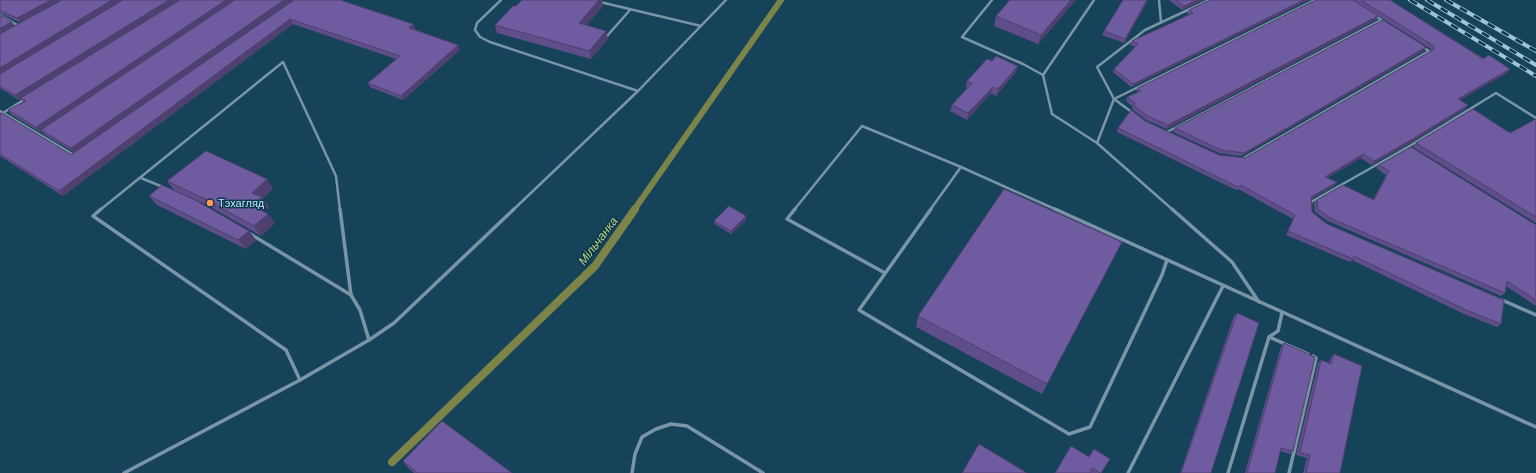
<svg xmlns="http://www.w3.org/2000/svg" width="1536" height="473" font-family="Arial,sans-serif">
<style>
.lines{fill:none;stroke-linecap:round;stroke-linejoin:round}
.stream-far1{stroke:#7c8447;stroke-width:6}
.stream{stroke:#7c8447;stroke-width:8}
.lane-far1{stroke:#7a95a5;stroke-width:2.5}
.lane{stroke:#7a95a5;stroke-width:3.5}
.rail-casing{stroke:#a1c3d8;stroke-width:4}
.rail{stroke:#08384f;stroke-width:2.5;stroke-dasharray:8;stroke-linecap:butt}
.wall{fill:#5f4e89}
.shaded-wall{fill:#4e406f}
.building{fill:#6f5b9f;stroke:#4e406f}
.poi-dot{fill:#fd9d54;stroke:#08384f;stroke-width:1.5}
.labels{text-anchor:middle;stroke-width:3;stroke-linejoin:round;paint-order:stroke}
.poi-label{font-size:11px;fill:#c8e7fb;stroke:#08384f;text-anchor:start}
.water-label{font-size:12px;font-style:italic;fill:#c6d379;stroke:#08384f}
</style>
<rect width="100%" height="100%" fill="#16435a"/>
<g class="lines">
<!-- stream-far1 -->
<path class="stream-far1" d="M634,210L781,0"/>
<!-- stream -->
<path class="stream" d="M392,462L595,266L635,209"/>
<!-- lane-far1 -->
<g class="lane-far1">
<path d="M501,0L477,23L475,30L480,37L490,42L638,91"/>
<path d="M992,0L962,37L1023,64L1043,75"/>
<path d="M1094,0L1043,75L1052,114L1097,143L1173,210"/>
<path d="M1159,0L1161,22"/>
<path d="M600,2L701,26"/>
<path d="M0,15L19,26"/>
<path d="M1374,15L1384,22"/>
<path d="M607,36L630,10"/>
<path d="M0,111L74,155"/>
<path d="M3,113L25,99"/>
<path d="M1133,113L1114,99L1097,67L1145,30L1209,0"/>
<path d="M1167,132L1381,20"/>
<path d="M1097,143L1114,99L1315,0"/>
<path d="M1242,159L1429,51L1422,47"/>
<path d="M141,178L163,187"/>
<path d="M1311,205V202L1408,147L1496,93L1536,118"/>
<path d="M100,210L283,62L336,176L340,210"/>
<path d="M513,210L638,91L726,0"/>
<path d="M794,210L862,126L961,167"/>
<path d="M930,210L961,167L1057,210"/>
</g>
<!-- lane -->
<g class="lane">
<path d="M101,209L93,216L286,350L300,380"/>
<path d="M340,209L351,295L360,310L369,340"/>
<path d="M795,209L787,219L885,273"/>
<path d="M931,209L859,310L1069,434L1090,427L1162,275L1167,260"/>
<path d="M1055,209L1536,427"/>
<path d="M1172,209L1232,262L1259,302"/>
<path d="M247,232L351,295"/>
<path d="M1502,300L1536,315"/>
<path d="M1269,337L1308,354"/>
<path d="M124,473L300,380L369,340L394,323L514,209"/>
<path d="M632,473L635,454L642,437L656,429L671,424L687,426L763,473"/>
<path d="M1128,473L1223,286"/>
<path d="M1228,473L1269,337L1278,331L1282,313"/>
<path d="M1289,473L1316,358L1313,356"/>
</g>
<!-- rail casing -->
<g class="rail-casing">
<g id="rail">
<path d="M1410,0L1536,76"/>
<path d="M1427,0L1536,65"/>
<path d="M1446,0L1536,51"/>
</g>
</g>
<!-- rail -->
<use href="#rail" class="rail"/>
</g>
<!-- wall -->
<g class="wall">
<path d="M0,0L208,60L294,0L413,24L415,28L414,29L458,45L460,50L403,100L370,87L368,83L396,59L293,24L63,196L0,156V114L70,154H72L74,152L45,135L41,131L40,132L12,115L8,110L24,102L21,99L19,100L0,88V15L15,26L21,23L0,13Z"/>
<path d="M522,0H602L603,6L586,25L608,39L591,59L497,33L495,25L516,6Z"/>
<path d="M1010,0H1076L1038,44L994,26L996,16Z"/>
<path d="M1123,0H1148L1124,43L1102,35L1104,31Z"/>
<path d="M1169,0H1203L1182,10Z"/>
<path d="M1210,0H1309L1131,87L1113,72L1114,69L1135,47L1130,45L1132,41L1189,15L1187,13L1189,10Z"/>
<path d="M1353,0H1390L1507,73L1460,100L1468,105L1465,109L1407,145L1371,165L1361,158L1327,178L1337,182L1334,186L1311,199L1312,212L1327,224L1501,324L1497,327L1462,313L1352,260L1350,262L1286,235L1293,219L1238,189L1236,190L1117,132L1118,128L1145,121L1219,155L1245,158L1431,51V49Z"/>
<path d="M1378,16L1376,20L1167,129L1146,120L1132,109L1133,107L1126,101L1127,97L1138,92L1136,91L1138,88Z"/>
<path d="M1424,51L1241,156L1219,153L1173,132L1175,128Z"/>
<path d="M1016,72L996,96L991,93L967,120L950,111L952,105L967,88L966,87L967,81Z"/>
<path d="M1536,119V223L1413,147L1416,143L1510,133Z"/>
<path d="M1379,165L1536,225V306L1506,286L1505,293L1501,296L1328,221L1315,212L1314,203L1317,200H1373L1386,175L1376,168Z"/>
<path d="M267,179L273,189L263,198L269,207L263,212L275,223L261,236L209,206L175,191L167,181Z"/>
<path d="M149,196L249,231L256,240L246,249L157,205Z"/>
<path d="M746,220L731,234L715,224L714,221Z"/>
<path d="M1122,242L1042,394L916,327L918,316Z"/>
<path d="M1237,313L1211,473H1180L1234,316Z"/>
<path d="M1284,343L1293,451L1290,454L1280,451L1275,473H1245L1281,347Z"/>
<path d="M1334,354L1340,473H1303L1307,458L1296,455L1318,363L1321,360L1329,363L1331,357Z"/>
<path d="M1094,449L1101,473H1054L1088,457Z"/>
<path d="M403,461L512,473H414L408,468Z"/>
</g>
<!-- shaded-wall -->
<g class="shaded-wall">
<path d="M51,0H62L21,23L17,18Z"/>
<path d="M112,0H123L0,75V68Z"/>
<path d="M169,0H180L19,100L15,95Z"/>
<path d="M226,0H235L40,132L36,127Z"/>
<path d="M284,0H293L75,153L71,148Z"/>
<path d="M599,0H602L603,6L581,32L579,23Z"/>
<path d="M1071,0H1076L1038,44L1041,35Z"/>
<path d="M1147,0H1148L1124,43L1125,39Z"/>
<path d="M1197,0H1203L1182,10L1184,6Z"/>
<path d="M1304,0H1309L1131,87L1133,84Z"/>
<path d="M1378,16L1376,20L1167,129L1168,125Z"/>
<path d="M290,19L293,24L63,196L59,191Z"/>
<path d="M12,22L15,26L0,35V28Z"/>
<path d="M413,24L415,28L411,32L409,28Z"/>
<path d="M606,31L608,39L591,59L589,51Z"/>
<path d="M458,45L460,50L403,100L401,96Z"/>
<path d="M1426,47L1424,51L1241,156L1244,153Z"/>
<path d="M1018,66L1016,72L996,96L998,89Z"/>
<path d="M1510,69L1507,73L1455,103L1458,99Z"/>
<path d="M993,87L991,93L967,120L968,113Z"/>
<path d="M1468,105L1465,109L1407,145L1371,165L1374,161Z"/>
<path d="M1363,154L1361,158L1323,180L1325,177Z"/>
<path d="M267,179L273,189L263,198L269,207L259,215L252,206V193Z"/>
<path d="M1337,182L1334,186L1309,200L1311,197Z"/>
<path d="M268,214L275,223L261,236L254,226Z"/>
<path d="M746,216V220L731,234V231Z"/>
<path d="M249,231L256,240L246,249L238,240Z"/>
</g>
<!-- building -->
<g class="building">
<path d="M0,0H51L17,18L0,10Z"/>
<path d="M62,0H112L0,68V34Z"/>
<path d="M123,0H169L15,95L0,86V74Z"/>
<path d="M180,0H226L36,127L8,110L26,101L21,98Z"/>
<path d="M235,0H284L71,148L41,130Z"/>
<path d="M294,0H340L413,24L409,28L458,45L401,96L368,83L400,56L290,19L59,191L0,154V114L2,113L70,154H72Z"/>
<path d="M522,0H599L579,23L606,31L589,51L495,25L513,6H516Z"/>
<path d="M1010,0H1071L1041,35L996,16Z"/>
<path d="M1123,0H1147L1125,39L1104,31Z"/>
<path d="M1176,0H1197L1184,6Z"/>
<path d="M1210,0H1304L1133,84L1114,69L1138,44L1132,41L1193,13L1189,10Z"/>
<path d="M1316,0H1353L1378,16L1168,125L1148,116L1134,106L1135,103L1127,97L1141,91L1138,88Z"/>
<path d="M1361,0H1390L1483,59L1489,55L1510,69L1458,99L1468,105L1409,141L1374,161L1363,154L1325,177L1337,182L1311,197L1312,212L1327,224L1504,300L1501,324L1466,310L1354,256L1353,259L1288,231L1295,215L1241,185L1238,187L1118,128L1131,110L1145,121L1219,155L1245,158L1433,50L1434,46Z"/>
<path d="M0,15L12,22L0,28Z"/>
<path d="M1383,20L1426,47L1244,153L1221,150L1175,128Z"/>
<path d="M996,56L1018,66L998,89L993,87L968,113L952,105L972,83L967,81L987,59L992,61Z"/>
<path d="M1473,109L1510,133L1536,119V217L1416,143Z"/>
<path d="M1411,147L1536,225V300L1507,281L1505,293L1330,218L1318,209L1317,200L1343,185L1374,200L1389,171L1379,165Z"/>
<path d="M206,151L267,179L252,193L262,197L252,206L268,214L254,226L201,197L167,181Z"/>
<path d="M162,185L197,201L249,231L238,240L149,196Z"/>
<path d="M1004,189L1122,242L1047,384L918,316Z"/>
<path d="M729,206L746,216L731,231L714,221Z"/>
<path d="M1237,313L1259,323L1211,473H1181Z"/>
<path d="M1284,343L1315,357L1293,451L1281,448L1275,473H1247Z"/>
<path d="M1334,354L1362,366L1340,473H1306L1310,455L1300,453L1321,360L1331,364Z"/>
<path d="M442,421L512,473H418L403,461Z"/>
<path d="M979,444L1027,473H962Z"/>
<path d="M1071,446L1089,457L1094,449L1110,459L1101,473H1100L1092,468L1090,473H1055Z"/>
</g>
<!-- markers -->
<circle class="poi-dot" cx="210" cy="203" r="4"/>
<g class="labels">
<!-- poi labels -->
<g class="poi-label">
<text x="218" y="207">Тэхагляд</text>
</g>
<!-- water labels -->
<g class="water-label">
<text transform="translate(598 241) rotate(-53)" y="4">Мільчанка</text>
</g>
</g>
</svg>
